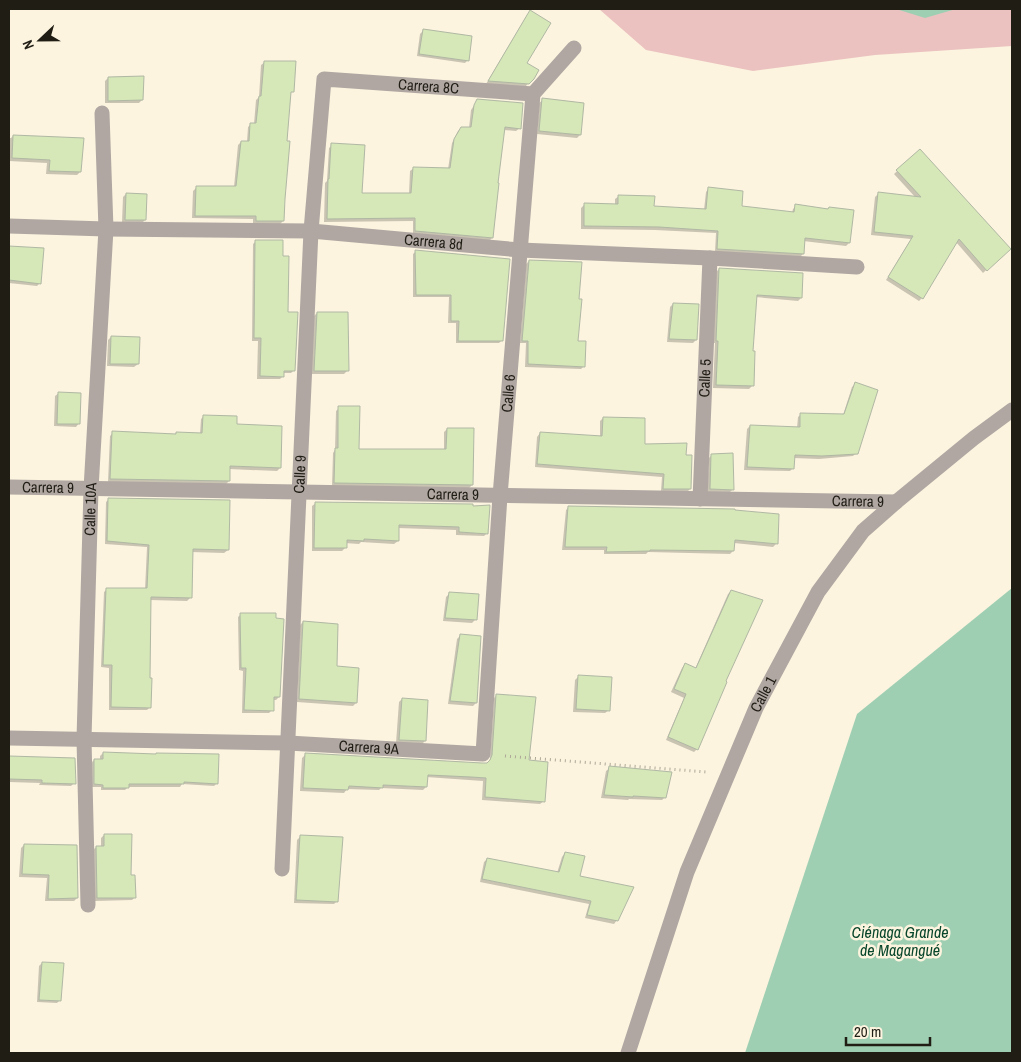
<svg xmlns="http://www.w3.org/2000/svg" width="1021" height="1062" font-family="'Archivo Narrow',sans-serif">
<style>
.green{fill:#ebc2c0}
.water{fill:#9fcfb3}
.shadow{fill:#0003}
.building{fill:#d6e7b8;stroke:#b0b8a4}
.lines{fill:none;stroke-linecap:round;stroke-linejoin:round}
.path{stroke:#ada797;stroke-width:3;stroke-dasharray:1 4;stroke-linecap:butt}
.minor{stroke:#b0a7a2;stroke-width:15}
.labels{text-anchor:middle;stroke-width:5;stroke-linejoin:round;paint-order:stroke}
.street-label{font-size:15px;fill:#201d15;stroke:#fcf4df}
.water-label{font-size:16px;font-style:italic;fill:#08462b;stroke:#fcf4df}
</style>
<rect width="100%" height="100%" fill="#fcf4df"/>
<!-- green -->
<path class="green" d="M599,9H1012V46L875,55L753,71L646,50Z"/>
<!-- water -->
<g class="water">
<path d="M896,9H956L925,18Z"/>
<path d="M1012,588V1053H745L857,714Z"/>
</g>
<!-- shadow -->
<g class="shadow">
<path d="M527,15L525,64L533,78L525,87L486,84Z"/>
<path d="M423,31L468,60L465,63L417,56L420,34Z"/>
<path d="M265,62L292,91L290,94L286,142L283,221L280,224H253V219L192,218L193,191L196,188L234,187L238,145L241,142H247L248,127L251,124H254L256,100L259,97L261,65Z"/>
<path d="M108,78L142,100L139,103H105V81Z"/>
<path d="M543,100L580,135L577,138L537,134L539,103Z"/>
<path d="M475,104L520,128L516,131L504,130L496,184L492,238L489,241L413,234V221L324,222L325,183L327,181L329,148L332,145L361,194H409L410,171L414,168L448,169L452,143L458,131L462,128H469L471,110Z"/>
<path d="M13,136L80,172L77,175L46,174L47,163L9,161V138H11Z"/>
<path d="M920,150L1009,249L983,273L956,242L922,298L919,301L886,280L911,239L871,235L875,197L878,194L916,198L894,174Z"/>
<path d="M709,188L741,207L792,213L793,209L796,206L827,210L853,211L849,243L846,246L803,241V254L800,257L715,252L716,233L655,230L581,229V208L584,205H615V199L619,196L653,208L704,210L706,192Z"/>
<path d="M126,194L145,220L142,223L122,222L123,197Z"/>
<path d="M256,241L282,257L294,370L291,373H283V376L280,379H257L258,341H252L253,244Z"/>
<path d="M9,247L42,249L40,283L37,286L9,283Z"/>
<path d="M416,251L502,340L499,343H456V323H448L449,297H413V254Z"/>
<path d="M529,261L577,342L584,366L581,369L525,367L526,343H520L526,264Z"/>
<path d="M719,269L801,298L798,301L755,297L751,352H754L752,386L749,389L713,388L715,343H713L716,272Z"/>
<path d="M673,304L696,340L693,343L667,342L670,307Z"/>
<path d="M317,313L347,371L344,374H311L314,316Z"/>
<path d="M111,337L138,364L134,367L107,366L108,340Z"/>
<path d="M855,384L856,453L853,456L819,459L794,458L793,468L790,471L744,470L747,429L750,426L797,428L798,417L801,414L843,415L852,387Z"/>
<path d="M59,393L79,423L76,427L54,426L55,396Z"/>
<path d="M339,408L358,450H444V432L447,429L472,485L469,488L332,486L333,453L335,450L336,411Z"/>
<path d="M204,416L236,426L280,468L277,471L229,469V481L226,484L108,482L110,436L113,433L174,435L176,433L200,434L201,419Z"/>
<path d="M603,418L643,445L685,456L690,489L687,492L661,491L662,477L535,467L537,437L540,433L600,437V421Z"/>
<path d="M712,455L733,489L730,492H707L709,458Z"/>
<path d="M109,499L228,550L224,553L191,552L190,598L187,601L150,600V707L147,710H109V668L101,667L104,592L107,589L145,590L147,547L105,544L106,502Z"/>
<path d="M316,503L472,505L487,533L484,536L456,535V530L398,528V541L394,544L361,542L359,544L345,543V548L342,551H312V506Z"/>
<path d="M569,507L776,544L773,547L734,543L733,551L730,554L648,552L646,554H604V550H562L566,510Z"/>
<path d="M731,591L724,682L697,749L694,752L666,740L684,698L671,692L682,668L685,664L695,669L728,594Z"/>
<path d="M449,594L476,619L472,623L443,621L446,597Z"/>
<path d="M241,614L279,697L276,700H273L272,710L269,713H242L243,671L239,670L238,617Z"/>
<path d="M303,622L336,667L356,703L353,706L297,702L300,625Z"/>
<path d="M460,636L476,703L473,706L448,704L457,639Z"/>
<path d="M578,677L609,710L605,713L573,712L575,680Z"/>
<path d="M497,695L527,761L544,801L540,804L482,800L483,781L426,777V787L423,790L381,788L379,790L347,789L344,793L300,791L302,758L305,755L483,765L488,763L490,759L494,698Z"/>
<path d="M402,699L425,741L422,744L396,743L399,702Z"/>
<path d="M103,753L217,783L214,786L182,784L180,787H128L125,790H101V787H92L91,763L94,760H100V756Z"/>
<path d="M9,758L74,759V783L71,786L39,785L40,783L9,782Z"/>
<path d="M610,768L665,797L662,800L629,799L628,800L601,798L606,771Z"/>
<path d="M104,835L130,877L135,897L132,900L95,901L93,850L96,847H101V838Z"/>
<path d="M300,837L337,901L334,904L294,903L297,840Z"/>
<path d="M24,845L77,898L74,901H45L47,878L19,877L21,848Z"/>
<path d="M565,853L578,877L617,920L614,924L585,918L589,904L480,882L484,862L487,859L557,873L562,857Z"/>
<path d="M42,963L60,1000L57,1003L37,1002L39,966Z"/>
</g>
<!-- building -->
<g class="building">
<path d="M530,10L551,23L527,63L539,70L534,79L529,84L488,81Z"/>
<path d="M423,29L472,36L469,61L419,54Z"/>
<path d="M264,61H296L294,92H291L287,141H290L285,199L284,221H256V216H195L196,186H236L241,141H249L250,123H256L259,96H261Z"/>
<path d="M144,76L143,100L108,101V77Z"/>
<path d="M542,98L584,103L581,135L539,131Z"/>
<path d="M477,99L523,103L521,129L505,127L498,183H499L493,238L415,231V218L327,219L328,179H329L331,143L365,145L362,193H411L413,167L450,168L454,139L461,127H471L474,105Z"/>
<path d="M13,135L84,138L81,172L49,171L50,160L12,158Z"/>
<path d="M920,149L1011,249L987,271L959,239L923,299L888,277L913,236L874,232L878,192L921,197L896,170Z"/>
<path d="M708,187L743,191L742,206L794,212L795,204L828,209L829,207L854,210L850,243L805,238L804,254L717,249L718,231L659,227L584,226V203L618,204V195L655,196L654,206L706,209Z"/>
<path d="M126,193L147,194L146,220H125Z"/>
<path d="M255,240H283V256H289L288,312H298L295,371H284V377L260,376L261,338H254Z"/>
<path d="M9,246L44,248L41,284L9,280Z"/>
<path d="M415,250L510,259L503,341H458L459,321H451V295H416Z"/>
<path d="M529,260L582,262L579,299H582L578,341H586L585,367L528,364V341H522Z"/>
<path d="M719,268L803,273L802,298L757,295L753,351H755L754,386L716,385L718,341H716Z"/>
<path d="M673,303L699,304L697,340L669,339Z"/>
<path d="M317,312H348L349,371H314Z"/>
<path d="M111,336L140,337L139,364H110Z"/>
<path d="M855,382L878,390L858,454L822,456L795,455L794,469L747,467L750,425L800,427V413L844,414Z"/>
<path d="M58,392L81,393L80,424H57Z"/>
<path d="M338,406H360L359,449H446L447,428H474L473,485L334,483L335,448H338Z"/>
<path d="M203,415L237,416V424L282,426L281,468L230,466V481L110,479L112,431L176,434V432L202,433Z"/>
<path d="M603,417L645,418V444L687,443L686,455H692L691,489H663L664,474L537,464L540,432L602,436Z"/>
<path d="M733,453L734,490L710,489L711,454Z"/>
<path d="M108,498L230,500L229,550L193,549L192,598L151,597L150,678H152L151,708L111,707L112,665H103L106,588H147L149,545L107,541Z"/>
<path d="M315,502L473,504V506L490,505L488,534L459,532V527L399,525V541L364,539V541L347,540V548H314Z"/>
<path d="M568,506L735,509V510L779,514L778,544L735,540L734,551L650,550V551L606,552L607,547H565Z"/>
<path d="M731,590L763,600L726,681L727,682L698,750L668,737L686,694L674,689L685,663L696,668Z"/>
<path d="M449,592L479,594L477,620L445,618Z"/>
<path d="M240,613H276V618L284,619L280,697H274V711L244,710L246,668H241Z"/>
<path d="M303,621L338,624L337,666L359,668L357,703L299,699Z"/>
<path d="M460,634L481,636L477,703L450,701Z"/>
<path d="M578,675L612,677L610,711L576,709Z"/>
<path d="M496,694L536,697L529,760L548,762L545,802L485,797L486,778L471,777L428,775L427,787L383,785V788L349,786L348,790L303,788L305,753L482,763H487L490,760L492,755Z"/>
<path d="M402,698L428,700L426,741L399,740Z"/>
<path d="M103,752L156,754V753L219,754L218,784L184,782V784H129V788H103V785L94,784V759H103Z"/>
<path d="M9,756L75,758L76,784L42,783V780L9,779Z"/>
<path d="M609,766L672,772L666,798L633,796V797L604,795Z"/>
<path d="M104,834H132L131,875H135L136,898H97L96,846H104Z"/>
<path d="M300,835L343,837L338,902L296,900Z"/>
<path d="M24,844L77,845L78,898L48,899L49,875L22,874Z"/>
<path d="M565,852L585,856L580,876L634,887L618,921L587,915L591,901L482,879L487,858L559,872Z"/>
<path d="M42,962L64,963L61,1001L39,1000Z"/>
</g>
<g class="lines">
<!-- path -->
<path class="path" d="M505,756L706,772"/>
<!-- minor -->
<g class="minor">
<path id="s1" d="M9,226L106,229L311,231L520,250L710,258L857,267"/>
<path id="s2" d="M9,487L896,502"/>
<path id="s3" d="M700,499L710,258"/>
<path id="s4" d="M9,738L288,743L483,754L500,496L533,94L574,48"/>
<path id="s5" d="M282,869L311,231L324,79L533,94"/>
<path id="s6" d="M88,905L84,739L91,489L106,229L102,113"/>
<path id="s7" d="M628,1053L687,872L756,708L818,592L863,531L896,502L974,438L1012,410"/>
</g>
</g>
<g class="labels">
<!-- street labels -->
<g class="street-label">
<text dy="5" stroke="none"><textPath href="#s5" startOffset="896">Carrera 8C</textPath></text>
<text dy="5" stroke="none"><textPath href="#s1" startOffset="425">Carrera 8d</textPath></text>
<text dy="5" stroke="none"><textPath href="#s3" startOffset="121">Calle 5</textPath></text>
<text dy="5" stroke="none"><textPath href="#s4" startOffset="836">Calle 6</textPath></text>
<text dy="5" stroke="none"><textPath href="#s5" startOffset="395">Calle 9</textPath></text>
<text dy="5" stroke="none"><textPath href="#s2" startOffset="39">Carrera 9</textPath></text>
<text dy="5" stroke="none"><textPath href="#s2" startOffset="444">Carrera 9</textPath></text>
<text dy="5" stroke="none"><textPath href="#s2" startOffset="849">Carrera 9</textPath></text>
<text dy="5" stroke="none"><textPath href="#s6" startOffset="396">Calle 10A</textPath></text>
<text dy="5" stroke="none"><textPath href="#s7" startOffset="384">Calle 1</textPath></text>
<text dy="5" stroke="none"><textPath href="#s4" startOffset="360">Carrera 9A</textPath></text>
</g>
<!-- water labels -->
<g class="water-label">
<text x="900" y="938">Ciénaga Grande<tspan x="900" dy="18">de Magangué</tspan></text>
</g>
</g>
<!-- border -->
<rect width="1021" height="1062" fill="none" stroke="#201d15" stroke-width="20"/>
<!-- north arrow -->
<g transform="translate(40 40) rotate(248)" stroke="#fcf4df" stroke-width="4" paint-order="stroke">
<path d="M0-4L9 19L0 12L-9 19Z" fill="#201d15"/>
<text y="-8" font-size="14" font-weight="bold" text-anchor="middle" fill="#201d15">N</text>
</g>
<!-- scale -->
<path d="M846 1037v8h84v-8" fill="none" stroke="#201d15" stroke-width="2.5"/>
<text x="854" y="1037" font-size="15" fill="#201d15" stroke="#fcf4df" stroke-width="4" paint-order="stroke">20 m</text>
</svg>
